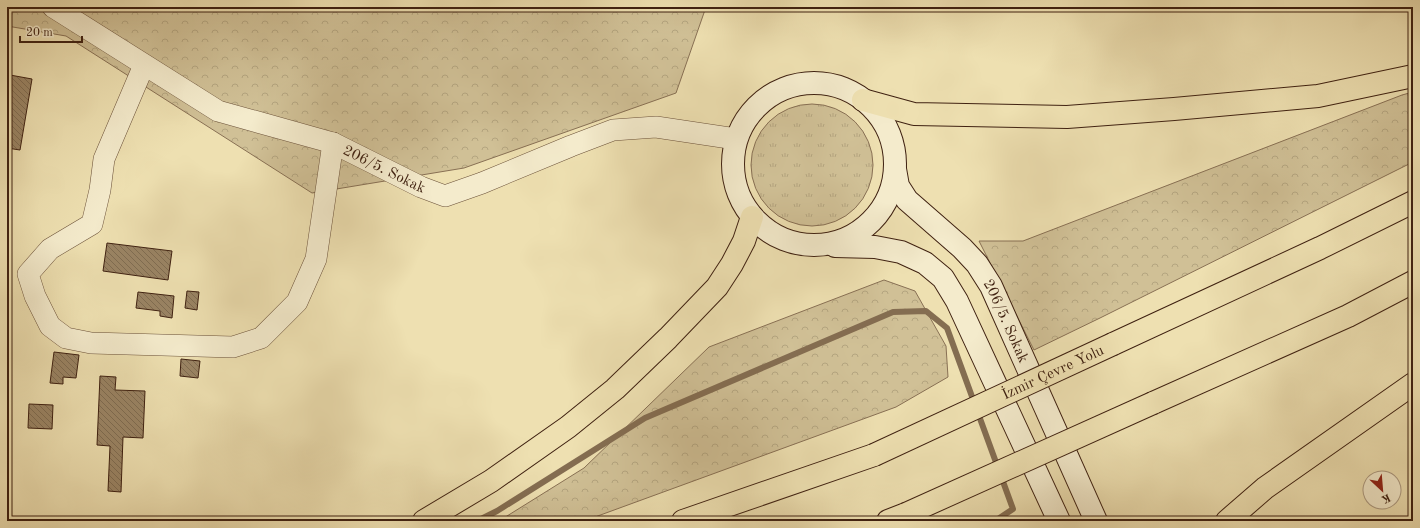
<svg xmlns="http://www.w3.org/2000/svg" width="1420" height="528" font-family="'Old Standard TT',serif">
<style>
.grass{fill:url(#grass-tufts);stroke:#887054}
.forest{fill:url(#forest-crowns);stroke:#887054}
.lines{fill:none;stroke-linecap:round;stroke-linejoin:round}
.stream{stroke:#846d51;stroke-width:6}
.building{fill:url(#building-back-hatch);stroke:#3f2111}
.minor-casing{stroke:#6b5139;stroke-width:22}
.secondary-casing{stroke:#3f2111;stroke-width:24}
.motorway-casing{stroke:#3f2111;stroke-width:24}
.minor{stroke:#f4ebcc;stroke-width:21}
.secondary{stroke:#f4ebcc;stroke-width:22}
.motorway{stroke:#eee0b1;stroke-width:22}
.motorway-bridge-casing{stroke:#3f2111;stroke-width:24;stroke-linecap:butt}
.motorway-bridge{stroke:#eee0b1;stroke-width:22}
.labels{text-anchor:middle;stroke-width:3.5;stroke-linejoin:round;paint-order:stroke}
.street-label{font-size:15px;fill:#3f2111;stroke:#f4ebcc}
</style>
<defs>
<pattern id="grass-tufts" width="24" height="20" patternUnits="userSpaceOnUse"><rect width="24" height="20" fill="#d0c096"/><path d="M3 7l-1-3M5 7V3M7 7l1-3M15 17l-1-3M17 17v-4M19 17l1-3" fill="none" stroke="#b4a580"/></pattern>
<pattern id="forest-crowns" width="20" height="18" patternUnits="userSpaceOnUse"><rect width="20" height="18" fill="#d0c096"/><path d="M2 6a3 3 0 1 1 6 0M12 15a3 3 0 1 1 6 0" fill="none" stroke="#b4a580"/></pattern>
<pattern id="building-back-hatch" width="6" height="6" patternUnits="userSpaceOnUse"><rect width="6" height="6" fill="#9a8464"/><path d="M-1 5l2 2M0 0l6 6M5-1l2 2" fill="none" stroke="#7f6c51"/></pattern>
</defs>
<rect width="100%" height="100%" fill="#eee0b1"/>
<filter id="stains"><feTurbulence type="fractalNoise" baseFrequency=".005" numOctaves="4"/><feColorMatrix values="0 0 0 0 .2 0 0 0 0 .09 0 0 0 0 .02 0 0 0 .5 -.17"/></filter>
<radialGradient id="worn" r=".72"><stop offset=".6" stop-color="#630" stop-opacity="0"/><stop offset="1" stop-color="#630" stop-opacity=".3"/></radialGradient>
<!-- grass -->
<circle class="grass" cx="812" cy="165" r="61"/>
<!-- forest -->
<g class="forest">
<path d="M7,7H706L676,93L464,168L312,193L66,36L7,26Z"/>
<path d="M1413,92V162L1100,318L1034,350L979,241H1023L1402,95Z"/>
<path d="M884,280L915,291L946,346L948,377L896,407L584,521H499L584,468L709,347Z"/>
</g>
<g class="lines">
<!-- stream -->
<path class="stream" d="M477,521L497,511L645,418L893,312L926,311L947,328L1013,509L995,521"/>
</g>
<!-- building -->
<g class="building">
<path d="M10,75L32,79L20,150L7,148V93Z"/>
<path d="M107,243L172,251L168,280L103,271Z"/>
<path d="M187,291L199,292L197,310L185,308Z"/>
<path d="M138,292L174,296L172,318L160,316V311L136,308Z"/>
<path d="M54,352L79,355L76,378L63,377V384L50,383Z"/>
<path d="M181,359L200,361L198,378L180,376Z"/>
<path d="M100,376L116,377L115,390L145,391L143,438L123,437L121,492L108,491L110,446L97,445Z"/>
<path d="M29,404L53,405L52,429L28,428Z"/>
</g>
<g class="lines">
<!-- minor casing -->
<g class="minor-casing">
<g id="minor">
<path id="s1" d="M53,7L218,111L333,143L421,187L445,196L482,183L571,146L613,130L656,127L736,139"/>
<path d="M144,65L104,159L100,190L92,224L50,249L28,274L35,296L50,326L66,338L91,343L233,347L261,338L297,302L316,259L333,143"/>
</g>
</g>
<!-- secondary casing -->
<g class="secondary-casing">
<g id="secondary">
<circle cx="814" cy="164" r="81"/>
<path id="s2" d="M895,169L898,186L907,200L962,248L977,264L991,286L1096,521"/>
<path d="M835,246L875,247L901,252L925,263L943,278L957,301L1059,521"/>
</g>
</g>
<!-- motorway casing -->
<g class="motorway-casing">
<g id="motorway">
<path d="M863,100L914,114L1067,117L1174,109L1318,96L1413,76"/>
<path d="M1113,344L1320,248L1413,202"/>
<path d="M1153,403L1348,316L1413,282"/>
<path d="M424,521L491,481L568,427L615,389L668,338L717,287L732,264L744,241L752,217"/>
<path d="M683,521L874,455"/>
<path d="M888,521L906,514"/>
<path d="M1227,521L1265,488L1413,384"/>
</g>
</g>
<!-- minor -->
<use href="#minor" class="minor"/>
<!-- secondary -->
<use href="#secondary" class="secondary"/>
<!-- motorway -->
<use href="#motorway" class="motorway"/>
<!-- motorway-bridge casing -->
<g class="motorway-bridge-casing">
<g id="motorway-bridge">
<path id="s3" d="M874,455L1113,344"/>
<path d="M906,514L1153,403"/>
</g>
</g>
<!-- motorway-bridge -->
<use href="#motorway-bridge" class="motorway-bridge"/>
</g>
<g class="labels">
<!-- street labels -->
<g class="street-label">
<text dy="5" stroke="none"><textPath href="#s1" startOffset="372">206/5. Sokak</textPath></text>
<text dy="5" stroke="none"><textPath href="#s2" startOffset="193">206/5. Sokak</textPath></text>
<text dy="5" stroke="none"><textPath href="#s3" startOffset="197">İzmir Çevre Yolu</textPath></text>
</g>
</g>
<!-- margin -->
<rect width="1420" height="528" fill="none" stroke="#eee0b1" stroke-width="24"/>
<rect x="8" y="8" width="1404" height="512" fill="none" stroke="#3f2111" stroke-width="2"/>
<rect x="12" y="12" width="1396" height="504" fill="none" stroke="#3f2111"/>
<!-- north arrow -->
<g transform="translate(1382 490) rotate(154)"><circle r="19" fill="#f4ebcc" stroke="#ac9a81"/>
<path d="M0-3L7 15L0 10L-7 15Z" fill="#8f2418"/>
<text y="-6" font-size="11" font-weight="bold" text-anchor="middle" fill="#3f2111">K</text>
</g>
<!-- scale -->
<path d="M20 36v6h62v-6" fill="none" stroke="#3f2111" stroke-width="2"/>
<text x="26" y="36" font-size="12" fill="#3f2111" stroke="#f4ebcc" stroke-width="3" paint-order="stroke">20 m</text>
<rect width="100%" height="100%" filter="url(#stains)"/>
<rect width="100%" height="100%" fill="url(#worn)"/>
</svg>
